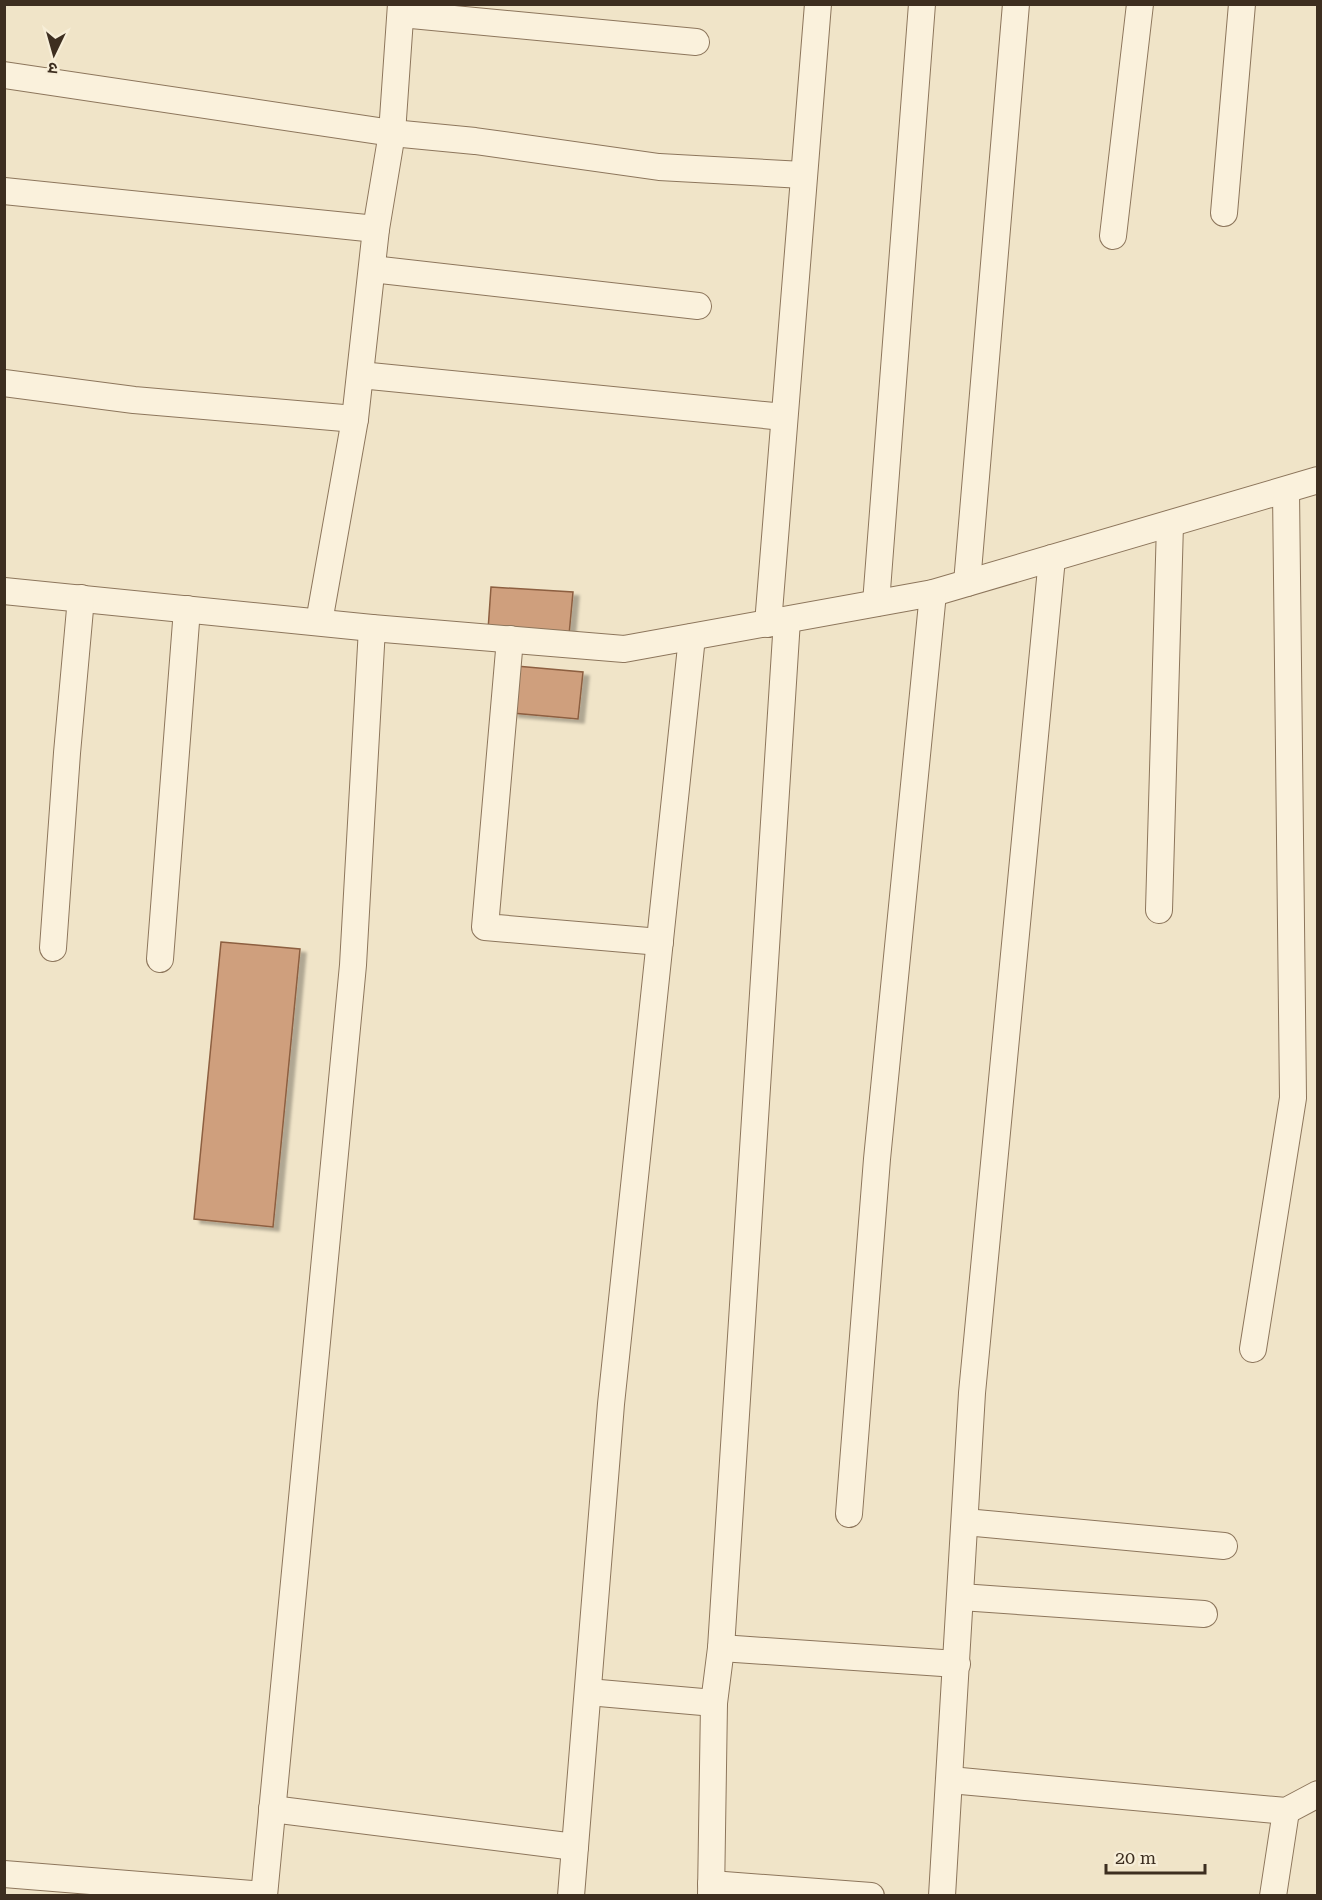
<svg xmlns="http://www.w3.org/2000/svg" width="1322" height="1900" font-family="'Roboto Serif','Noto Sans Devanagari',serif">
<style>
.building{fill:#cf9f7d;stroke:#8d5f41;stroke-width:1.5;filter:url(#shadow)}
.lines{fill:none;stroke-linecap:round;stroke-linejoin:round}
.street-casing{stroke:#8d765c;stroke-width:28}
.street{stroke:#faf1dc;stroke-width:26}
</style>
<defs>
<filter id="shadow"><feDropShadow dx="6" dy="4" stdDeviation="1.5" flood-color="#0004"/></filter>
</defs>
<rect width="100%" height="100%" fill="#f0e4c8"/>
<!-- building -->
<g class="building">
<path d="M491,587L573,592L569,635L488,630Z"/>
<path d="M516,666L583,672L578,719L512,713Z"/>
<path d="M221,942L300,949L273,1227L194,1219Z"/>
</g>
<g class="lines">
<!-- street casing -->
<g class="street-casing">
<g id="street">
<path d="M401,14L696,42"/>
<path d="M4,75L392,133L475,141L659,167L803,175"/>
<path d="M4,191L376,229"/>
<path d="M1224,213L1242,4"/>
<path d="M1113,236L1140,4"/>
<path d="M372,269L698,306"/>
<path d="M360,375L784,417"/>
<path d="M4,383L134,400L355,419"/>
<path d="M967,583L1016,4"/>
<path d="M4,591L372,628L624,649L933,593L1318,480"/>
<path d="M876,603L922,4"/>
<path d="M319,622L355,419L376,229L392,133L401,4"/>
<path d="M768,624L818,4"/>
<path d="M510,639L485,927L660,942"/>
<path d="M1159,910L1170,524"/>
<path d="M53,948L67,753L81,598"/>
<path d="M160,959L187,609"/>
<path d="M1253,1349L1293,1098L1286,491"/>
<path d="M849,1514L877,1159L933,593"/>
<path d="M965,1522L1224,1546"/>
<path d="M961,1597L1204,1614"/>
<path d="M721,1648L957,1664"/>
<path d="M588,1692L714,1703"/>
<path d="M950,1780L1286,1811L1318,1794"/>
<path d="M272,1809L575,1847"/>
<path d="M4,1874L264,1895"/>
<path d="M711,1884L871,1896"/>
<path d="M264,1896L353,965L372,628"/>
<path d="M571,1896L611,1404L692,637"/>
<path d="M711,1896L714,1703L721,1648L787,620"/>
<path d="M942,1896L972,1393L1052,558"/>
<path d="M1273,1896L1286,1811"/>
</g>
</g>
<!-- street -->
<use href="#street" class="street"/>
</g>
<!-- border -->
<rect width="1322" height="1900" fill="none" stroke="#3d2e20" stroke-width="12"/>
<!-- north arrow -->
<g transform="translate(54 54) rotate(185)" stroke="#f7eed8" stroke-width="4.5" paint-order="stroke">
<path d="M0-4.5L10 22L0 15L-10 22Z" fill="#3d2e20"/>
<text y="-9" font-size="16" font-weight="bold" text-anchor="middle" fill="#3d2e20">उ</text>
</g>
<!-- scale -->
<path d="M1106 1864v9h99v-9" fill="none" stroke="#3d2e20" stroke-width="3"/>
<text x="1115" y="1864" font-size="18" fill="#3d2e20" stroke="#f7eed8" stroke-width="4.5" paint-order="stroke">20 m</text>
</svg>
